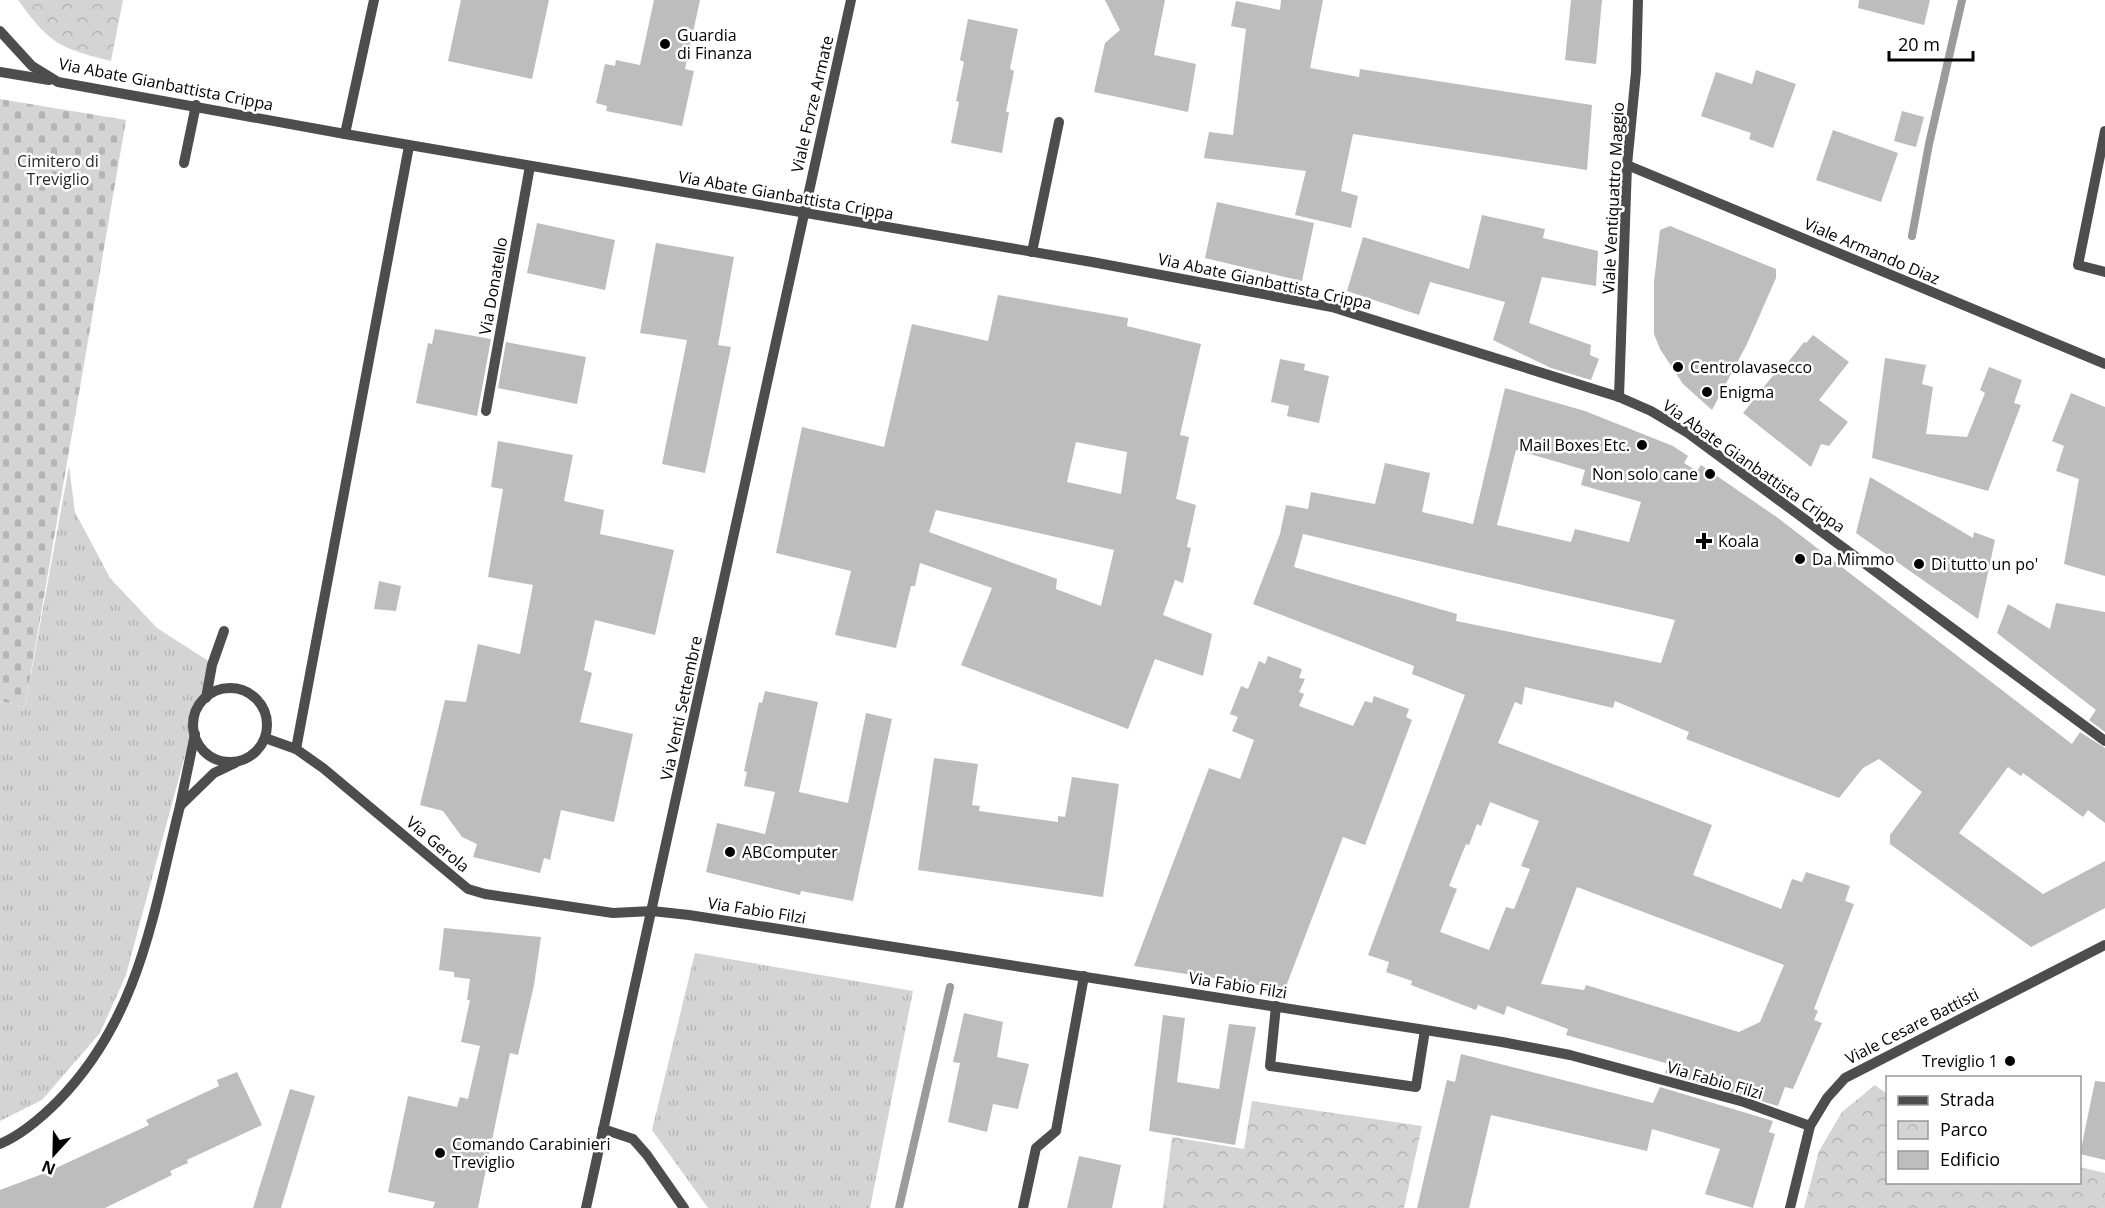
<svg xmlns="http://www.w3.org/2000/svg" width="2105" height="1208" font-family="'Open Sans',sans-serif">
<style>
.grass{fill:url(#grass-tufts)}
.cemetery{fill:url(#cemetery-stones)}
.park{fill:url(#park-crowns)}
.lines{fill:none;stroke-linecap:round;stroke-linejoin:round}
.stream{stroke:#9b9b9b;stroke-width:8}
.building{fill:#bdbdbd;fill-rule:evenodd}
.minor{stroke:#4d4d4d;stroke-width:10}
.poi-dot{fill:#000;stroke:#fff;stroke-width:2}
.labels{text-anchor:middle;stroke-width:5;stroke-linejoin:round;paint-order:stroke}
.poi-label{font-size:16px;fill:#000;stroke:#fff;text-anchor:start}
.street-label{font-size:16px;fill:#000;stroke:#fff}
.park-label{font-size:16px;fill:#2b2b2b;stroke:#fff}
</style>
<defs>
<pattern id="grass-tufts" width="24" height="20" patternUnits="userSpaceOnUse" patternTransform="scale(1.5)"><rect width="24" height="20" fill="#d4d4d4"/><path d="M3 7l-1-3M5 7V3M7 7l1-3M15 17l-1-3M17 17v-4M19 17l1-3" fill="none" stroke="#b4b4b4"/></pattern>
<pattern id="cemetery-stones" width="16" height="16" patternUnits="userSpaceOnUse" patternTransform="scale(1.5)"><rect width="16" height="16" fill="#d4d4d4"/><path d="M2 7V4a2 2 0 0 1 4 0v3zM10 15v-3a2 2 0 0 1 4 0v3z" fill="#b4b4b4"/></pattern>
<pattern id="park-crowns" width="20" height="18" patternUnits="userSpaceOnUse" patternTransform="scale(1.5)"><rect width="20" height="18" fill="#d4d4d4"/><path d="M2 6a3 3 0 1 1 6 0M12 15a3 3 0 1 1 6 0" fill="none" stroke="#b4b4b4"/></pattern>
</defs>
<rect width="100%" height="100%" fill="#fff"/>
<!-- grass -->
<g class="grass">
<path d="M69,466L75,512L110,578L157,628L210,662L126,975L100,1033L42,1100L0,1121V701L25,707Z"/>
<path d="M695,953L913,991L870,1208H708L652,1130Z"/>
</g>
<!-- cemetery -->
<path class="cemetery" d="M0,99L126,120L25,707L0,701Z"/>
<!-- park -->
<g class="park">
<path d="M18,0H123L111,61C59,48 50,44 18,0Z"/>
<path d="M1875,1085L1887,1094L1888,1182H2080V1167L2105,1173V1208H1804L1819,1151L1842,1112Z"/>
<path d="M1252,1101L1422,1126L1404,1208H1163L1172,1137L1244,1149Z"/>
</g>
<g class="lines">
<!-- stream -->
<g class="stream">
<path d="M1912,236L1929,144L1962,0"/>
<path d="M899,1208L950,987"/>
</g>
</g>
<!-- building -->
<g class="building">
<path d="M461,0H549L532,79L448,61Z"/>
<path d="M654,0H700L685,69L694,71L682,126L606,111L607,106L596,103L605,64L615,66L616,60L640,65Z"/>
<path d="M1105,0H1165L1154,55L1196,64L1188,112L1094,92L1105,43L1120,30Z"/>
<path d="M1281,0H1323L1310,68L1359,77L1360,69L1592,105L1587,170L1353,134L1341,191L1358,196L1351,228L1295,215L1306,171L1204,158L1209,132L1233,135L1246,29L1231,26L1236,1L1280,10Z"/>
<path d="M1571,0H1602L1596,64L1565,60Z"/>
<path d="M1859,0H1930L1924,25L1858,8Z"/>
<path d="M968,19L1018,29L1010,69L1014,71L1006,112H1009L1002,153L951,143L959,102L956,101L964,62L960,60Z"/>
<path d="M1756,70L1796,84L1773,148L1749,139L1751,133L1701,116L1716,72L1752,84Z"/>
<path d="M1902,111L1924,117L1916,147L1894,141Z"/>
<path d="M1833,130L1898,153L1881,202L1816,180Z"/>
<path d="M1217,202L1314,223L1302,281L1205,258Z"/>
<path d="M1482,215L1545,229L1543,238L1598,251L1596,286L1542,277L1529,323L1591,345L1590,355L1599,359L1591,380L1551,368L1493,340L1505,302L1430,282L1419,315L1347,291L1363,237L1469,269Z"/>
<path d="M537,223L615,240L605,290L527,273Z"/>
<path d="M1670,226L1776,269V278L1747,344L1712,410L1683,384L1660,349L1654,334V282L1660,230Z"/>
<path d="M656,243L734,257L718,345L731,347L705,473L662,464L687,340L640,333Z"/>
<path d="M998,295L1128,318L1127,326L1201,344L1180,435L1189,437L1176,499L1196,505L1187,547L1191,548L1183,583L1175,580L1163,615L1212,634L1203,676L1155,659L1128,729L961,665L992,588L920,563L915,586H911L896,648L835,635L851,571L776,553L802,427L884,447L912,324L988,341ZM1076,442L1127,452L1121,494L1067,482ZM936,510L1114,550L1101,606L1056,589L1057,579L929,532Z"/>
<path d="M435,329L491,339L477,416L416,403L428,343L432,344Z"/>
<path d="M1813,335L1849,362L1819,400L1848,422L1829,446L1821,444L1811,467L1743,413L1779,368L1782,370L1804,342L1806,343Z"/>
<path d="M506,342L586,357L577,404L498,388Z"/>
<path d="M1885,358L1926,365L1922,384L1933,387L1926,434L1967,437L1985,393L1980,390L1989,367L2022,380L2014,403L2021,405L1988,491L1872,458Z"/>
<path d="M1280,359L1305,364L1304,370L1329,376L1319,423L1287,416L1289,406L1271,402Z"/>
<path d="M1505,388L1585,411L1673,446L1688,456L1684,463L1697,471L1701,465L1778,518L2072,744L2080,732L2105,748V823L2088,810L2083,817L2023,773L2021,776L2008,767L1959,833L2043,894L2105,861V908L2031,947L1890,844V835L1922,792L1879,759L1863,768L1839,798L1686,739L1689,732L1615,701L1613,708L1525,687L1522,705L1515,702L1498,743L1712,825L1693,875L1781,909L1792,879L1802,882L1806,872L1850,886L1845,901L1854,904L1814,1009L1818,1011L1814,1020L1822,1023L1793,1089L1785,1087L1778,1106L1665,1073L1669,1064L1566,1035L1568,1029L1507,1006L1504,1015L1478,1005L1476,1010L1411,985L1412,981L1386,972L1389,962L1368,955L1465,695L1412,674L1414,666L1253,604L1280,534L1286,505L1308,509L1311,492L1375,504L1385,463L1430,473L1422,512L1473,524ZM1516,450L1585,470L1581,485L1641,502L1629,542L1575,529L1571,542L1497,525ZM1303,534L1470,573L1675,620L1661,663L1456,621L1457,614L1294,567ZM1490,802L1539,821L1521,866L1530,869L1514,909L1506,907L1489,950L1440,932L1457,889L1449,886L1466,844L1469,845L1477,824L1481,826ZM1577,887L1784,965L1760,1022L1739,1032L1586,985L1584,990L1541,984Z"/>
<path d="M2071,393L2105,407V576L2064,564L2079,479L2056,471L2064,446L2052,441Z"/>
<path d="M498,441L573,455L564,501L604,510L600,534L674,550L655,635L595,620L584,670L592,673L580,722L633,734L614,822L561,810L550,860L544,858L540,873L473,857L477,844L462,837L443,811L420,805L445,700L466,702L478,644L520,654L533,585L488,577L503,489L491,487Z"/>
<path d="M1870,477L1973,538L1974,532L1995,540L1978,619L1856,533Z"/>
<path d="M379,581L401,586L396,611L374,609Z"/>
<path d="M2056,603L2105,612V732L2089,720L2096,710L1997,633L2008,604L2050,629Z"/>
<path d="M1268,656L1302,669L1299,678L1305,679L1299,692L1304,694L1299,706L1353,726L1365,701L1372,703L1374,696L1409,709L1406,717L1412,720L1365,845L1343,837L1285,989L1134,966L1209,768L1240,779L1254,740L1232,731L1238,717L1230,714L1241,686L1248,689L1259,661L1265,664Z"/>
<path d="M765,691L818,702L799,792L848,803L866,713L892,719L853,901L801,891L800,895L706,872L717,823L765,834L775,792L744,786L747,772L744,771L759,702L762,703Z"/>
<path d="M934,758L978,764L972,805L980,806L979,811L1058,822V816L1065,817L1072,777L1119,784L1103,897L918,870Z"/>
<path d="M444,928L541,937L534,985L518,1055L510,1053L478,1208H433L435,1202L388,1192L408,1096L457,1107L460,1097L468,1099L480,1046L461,1042L470,1000H467L470,979L454,977V972L439,970Z"/>
<path d="M964,1013L1003,1022L997,1057L1029,1064L1018,1109L993,1104L987,1132L948,1122L960,1063L953,1062Z"/>
<path d="M1163,1015L1185,1018L1177,1082L1219,1089L1229,1024L1256,1027L1235,1145L1149,1131Z"/>
<path d="M1461,1054L1653,1103L1660,1087L1773,1121L1769,1132L1775,1134L1753,1208L1705,1194L1720,1149L1652,1129L1647,1151L1491,1115L1469,1208H1417L1447,1080L1455,1082Z"/>
<path d="M237,1072L262,1125L187,1160L188,1163L170,1171L172,1175L105,1208H0V1190L45,1173L149,1125L146,1120L219,1086L217,1080Z"/>
<path d="M2095,1081L2105,1082V1160L2080,1154Z"/>
<path d="M290,1089L315,1096L281,1208H253Z"/>
<path d="M1079,1156L1121,1165L1112,1208H1067Z"/>
</g>
<g class="lines">
<!-- minor -->
<g class="minor">
<path d="M0,31L32,66L58,82L345,134L1092,262L1332,307L1619,397L1651,411L1688,433L2105,741"/>
<path d="M0,72L49,80"/>
<path d="M2105,131L2078,265L2105,272"/>
<path d="M345,134L374,0"/>
<path d="M184,163L196,105"/>
<path d="M1627,165L2105,364"/>
<path d="M1032,252L1059,122"/>
<path d="M1619,397L1627,165L1636,72L1638,0"/>
<path d="M486,411L530,166"/>
<circle cx="230" cy="725" r="37"/>
<path d="M206,698L212,665L224,631"/>
<path d="M195,734L180,806L214,773L235,763"/>
<path d="M265,738L296,749L323,768L468,889L485,894L613,913L652,911L689,915L1502,1042L1570,1055L1744,1102L1810,1126"/>
<path d="M296,749L409,146"/>
<path d="M1276,1006L1270,1066L1416,1087L1425,1030"/>
<path d="M603,1129L633,1139L647,1155L684,1208"/>
<path d="M0,1144C21,1135 42,1117 58,1101C140,1017 153,914 180,806"/>
<path d="M586,1208L851,0"/>
<path d="M1023,1208L1036,1148L1056,1131L1084,976"/>
<path d="M1790,1208L1810,1126L1827,1098L1845,1078L2105,945"/>
</g>
</g>
<!-- markers -->
<g class="poi-dot">
<circle cx="665" cy="44" r="6"/>
<circle cx="1678" cy="367" r="6"/>
<circle cx="1707" cy="392" r="6"/>
<circle cx="1642" cy="445" r="6"/>
<circle cx="1710" cy="474" r="6"/>
<path d="M1701 532h6v6h6v6h-6v6h-6v-6h-6v-6h6z"/>
<circle cx="1800" cy="559" r="6"/>
<circle cx="1919" cy="564" r="6"/>
<circle cx="730" cy="852" r="6"/>
<circle cx="2010" cy="1061" r="6"/>
<circle cx="440" cy="1153" r="6"/>
</g>
<g class="labels">
<!-- poi labels -->
<g class="poi-label">
<text x="677" y="41">Guardia<tspan x="677" dy="18">di Finanza</tspan></text>
<text x="1690" y="373">Centrolavasecco</text>
<text x="1719" y="398">Enigma</text>
<text x="1630" y="451" text-anchor="end">Mail Boxes Etc.</text>
<text x="1698" y="480" text-anchor="end">Non solo cane</text>
<text x="1718" y="547">Koala</text>
<text x="1812" y="565">Da Mimmo</text>
<text x="1931" y="570">Di tutto un po'</text>
<text x="742" y="858">ABComputer</text>
<text x="1998" y="1067" text-anchor="end">Treviglio 1</text>
<text x="452" y="1150">Comando Carabinieri<tspan x="452" dy="18">Treviglio</tspan></text>
</g>
<!-- street labels -->
<g class="street-label">
<text transform="translate(166 84) rotate(11)" y="6">Via Abate Gianbattista Crippa</text>
<text transform="translate(812 104) rotate(-77)" y="6">Viale Forze Armate</text>
<text transform="translate(786 195) rotate(10)" y="6">Via Abate Gianbattista Crippa</text>
<text transform="translate(1613 198) rotate(-87)" y="6">Viale Ventiquattro Maggio</text>
<text transform="translate(1872 251) rotate(23)" y="6">Viale Armando Diaz</text>
<text transform="translate(1265 281) rotate(12)" y="6">Via Abate Gianbattista Crippa</text>
<text transform="translate(493 286) rotate(-80)" y="6">Via Donatello</text>
<text transform="translate(1754 466) rotate(35)" y="6">Via Abate Gianbattista Crippa</text>
<text transform="translate(681 708) rotate(-78)" y="6">Via Venti Settembre</text>
<text transform="translate(438 844) rotate(40)" y="6">Via Gerola</text>
<text transform="translate(757 910) rotate(9)" y="6">Via Fabio Filzi</text>
<text transform="translate(1238 985) rotate(9)" y="6">Via Fabio Filzi</text>
<text transform="translate(1912 1026) rotate(-27)" y="6">Viale Cesare Battisti</text>
<text transform="translate(1715 1080) rotate(16)" y="6">Via Fabio Filzi</text>
</g>
<!-- park labels -->
<g class="park-label">
<text x="58" y="167">Cimitero di<tspan x="58" dy="18">Treviglio</tspan></text>
</g>
</g>
<!-- legend -->
<rect x="1886" y="1076" width="195" height="108" fill="#ffffff" stroke="#999999" stroke-width="1.5"/>
<rect x="1898" y="1096" width="30" height="9" fill="#4d4d4d" stroke="#999999" stroke-width="1.5"/>
<text x="1940" y="1106" font-size="18" fill="#000000">Strada</text>
<rect x="1898" y="1121" width="30" height="18" fill="url(#park-crowns)" stroke="#999999" stroke-width="1.5"/>
<text x="1940" y="1136" font-size="18" fill="#000000">Parco</text>
<rect x="1898" y="1151" width="30" height="18" fill="#bdbdbd" stroke="#999999" stroke-width="1.5"/>
<text x="1940" y="1166" font-size="18" fill="#000000">Edificio</text>
<!-- north arrow -->
<g transform="translate(54 1154) rotate(202)" stroke="#ffffff" stroke-width="4.5" paint-order="stroke">
<path d="M0-4.5L10 22L0 15L-10 22Z" fill="#000000"/>
<text y="-9" font-size="16" font-weight="bold" text-anchor="middle" fill="#000000">N</text>
</g>
<!-- scale -->
<path d="M1889 51v9h84v-9" fill="none" stroke="#000000" stroke-width="3"/>
<text x="1898" y="51" font-size="18" fill="#000000" stroke="#ffffff" stroke-width="4.5" paint-order="stroke">20 m</text>
</svg>
